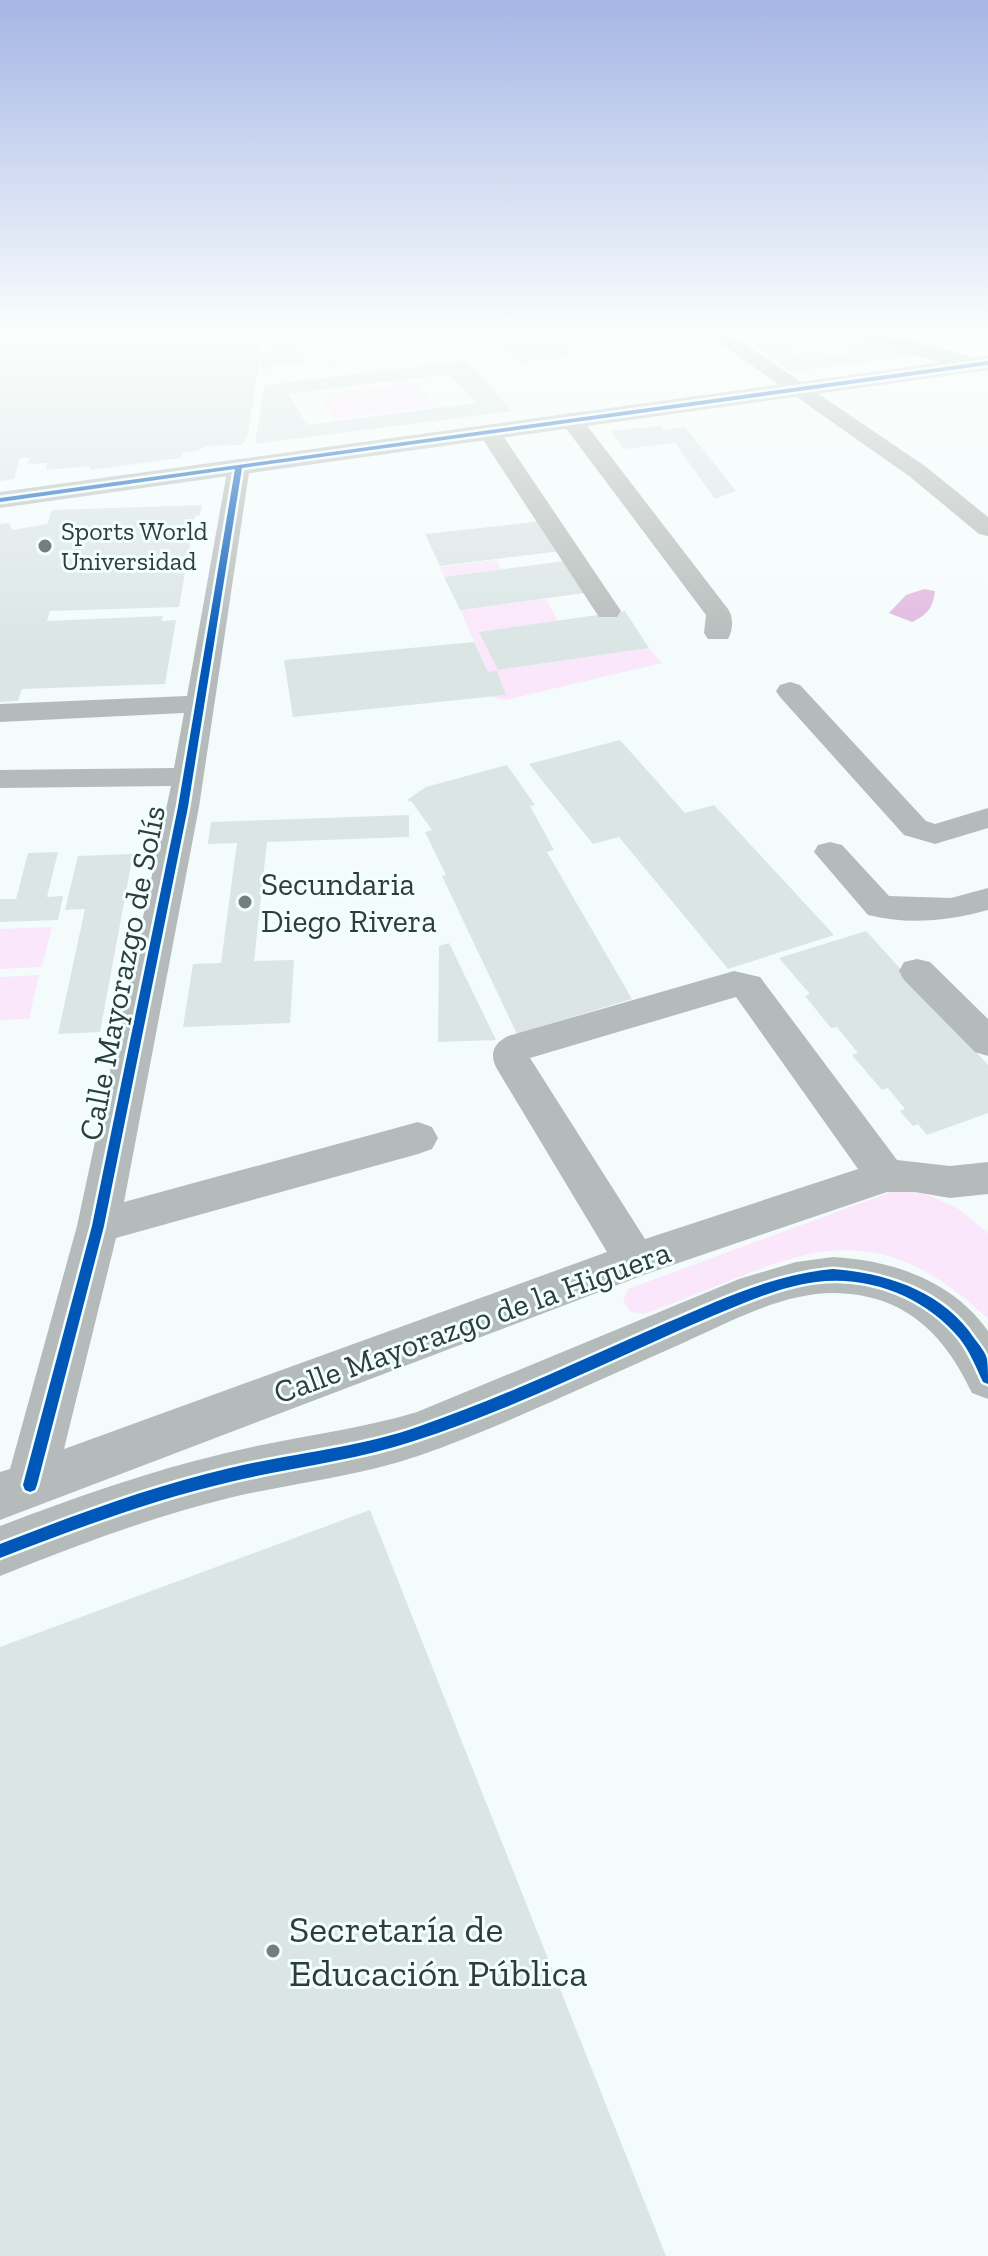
<svg xmlns="http://www.w3.org/2000/svg" width="988" height="2256" font-family="'Zilla Slab',serif">
<style>
.green{fill:#fae7fb}
.water{fill:#e2b7e0}
.building{fill:#dae5e4;fill-rule:evenodd}
.lines{fill:none;stroke-linecap:round;stroke-linejoin:round}
.minor{fill:#b5bbba;fill-rule:evenodd}
.major{fill:#b7bebd;fill-rule:evenodd}
.cycleway-casing{stroke:#f1fffe;stroke-width:5}
.cycleway{fill:#0057b8;fill-rule:evenodd}
.poi-dot{fill:#737f7e;stroke:#f1fffe;stroke-width:3}
.labels{text-anchor:middle;stroke-width:6;stroke-linejoin:round;paint-order:stroke}
.far-poi-label{font-size:26px;fill:#2e3c3b;stroke:#f1fffe;text-anchor:start}
.poi-label{font-size:32px;fill:#2e3c3b;stroke:#f1fffe;text-anchor:start}
.street-label{font-size:32px;fill:#2e3c3b;stroke:#f1fffe}
.near-poi-label{font-size:38px;fill:#2e3c3b;stroke:#f1fffe;text-anchor:start}
</style>
<rect width="100%" height="100%" fill="#f4fcfb"/>
<!-- green -->
<g class="green">
<path d="M306,334H456L468,347L326,367Z"/>
<path d="M768,334H802L861,351L804,361Z"/>
<path d="M416,382L434,406L335,419L320,394Z"/>
<path d="M496,560L502,570L444,577L440,567Z"/>
<path d="M546,599L558,621L480,632L499,670L649,648L662,663L506,700L490,697L505,695L497,672H488L460,610Z"/>
<path d="M52,927L42,967L0,969V929Z"/>
<path d="M39,975L29,1019L0,1020V977Z"/>
<path d="M907,1186L956,1207L988,1233V1319C859,1197 785,1265 644,1314L631,1312L623,1301L628,1289Z"/>
</g>
<!-- water -->
<path class="water" d="M924,589L935,591C933,608 927,615 912,622L889,613L906,595Z"/>
<!-- building -->
<g class="building">
<path d="M0,334H263L248,436L242,445L205,446L198,451L182,453L181,458L90,470V466L46,470L47,463L27,464L30,458H20L14,479L0,481Z"/>
<path d="M490,334H553L575,355L520,363Z"/>
<path d="M617,334H661V336L625,341Z"/>
<path d="M740,334H768L804,361L861,351L805,334H840L918,355L792,372Z"/>
<path d="M299,339L298,351H305V363H273L272,369H260L261,353L270,352L271,340Z"/>
<path d="M467,361L512,411L255,444L265,385ZM449,374L476,403L307,425L288,394Z"/>
<path d="M661,426L664,430L685,427L736,491L715,499L675,443L624,449L611,431Z"/>
<path d="M202,505L200,515L195,516L179,607L50,611L47,621L163,616L162,621L176,620L165,684L22,689L18,701L0,702V524L9,523L12,530L47,524L52,510Z"/>
<path d="M543,521L561,551L440,566L425,534Z"/>
<path d="M565,561L584,593L460,610L444,577Z"/>
<path d="M625,611L649,648L498,670L479,632Z"/>
<path d="M474,642L488,672L497,671L506,695L293,717L284,660Z"/>
<path d="M620,740L685,813L714,805L834,935L728,969L619,837L593,844L529,764Z"/>
<path d="M507,765L535,805L530,806L554,850L547,852L632,999L517,1034L442,876L446,875L425,832L432,830L412,802L407,800L426,787Z"/>
<path d="M409,815V837L267,842L254,961L294,960L290,1023L183,1027L193,964L221,963L237,843L208,844L211,822Z"/>
<path d="M58,852L47,897L63,896L58,920L0,922V899H16L28,853Z"/>
<path d="M133,854L100,1032L58,1034L85,909L65,910L78,856Z"/>
<path d="M866,931L988,1065V1113L927,1135L918,1124L913,1126L900,1111L905,1109L888,1088L882,1090L852,1055L858,1053L837,1027L831,1028L805,996L810,994L779,958Z"/>
<path d="M449,943L496,1040L438,1042L439,946Z"/>
<path d="M370,1510L666,2256H0V1647Z"/>
</g>
<g class="lines">
<!-- minor -->
<g class="minor">
<path d="M707,334H730L925,466L988,517V536L979,534L909,476Z"/>
<path d="M853,334H885L969,356L980,365L970,371L856,338Z"/>
<path d="M570,413L578,414L728,609C734,618 733,630 728,639H708L704,633L706,615L559,419Z"/>
<path d="M489,425L497,427L621,611L617,617H599L595,611L478,432Z"/>
<path d="M239,459L247,461L250,466L199,807L124,1202L418,1122L432,1127L438,1138L432,1149L418,1154L116,1238L64,1449L607,1252L497,1069C489,1054 493,1044 508,1036L734,971L760,977L897,1160L950,1166L988,1162V1194L950,1198L915,1192H887L649,1273L0,1520V1472L10,1469L77,1226L171,786L0,788V770L174,768L184,713L0,722V704L187,696L228,466L231,461ZM736,997L858,1169L645,1239L530,1058Z"/>
<path d="M790,682L800,685L926,821L935,824L988,808V828L935,844L904,835L780,697L776,691L780,685Z"/>
<path d="M830,842L842,845L889,896L951,898L988,888V910C950,921 907,925 868,915L814,852L818,845Z"/>
<path d="M917,959L930,962L988,1019V1056L975,1052L904,980L899,971L904,962Z"/>
<path d="M833,1257C892,1260 953,1281 988,1331V1399L972,1393C944,1333 904,1294 834,1293C779,1293 724,1325 674,1347C589,1384 506,1425 418,1456C357,1477 292,1483 229,1498C151,1517 75,1546 0,1576V1526C74,1498 149,1471 226,1453C290,1437 354,1431 417,1412L739,1279L796,1262Z"/>
</g>
<!-- major -->
<path class="major" d="M988,356V370L0,508V492Z"/>
<!-- cycleway casing -->
<g class="cycleway-casing">
<g id="cycleway">
<path d="M988,361V365L242,468L188,807L104,1226L37,1485L35,1490L30,1492L25,1490L23,1485L92,1226L178,807L235,469L0,502V498Z"/>
<path d="M833,1269C886,1273 943,1291 974,1338C979,1345 985,1351 987,1359C988,1367 988,1376 988,1384L983,1382C976,1367 970,1352 960,1339C926,1297 869,1275 816,1282C790,1285 764,1295 739,1305C631,1349 526,1405 414,1441C354,1461 292,1467 230,1482C152,1500 75,1529 0,1558V1544C75,1515 152,1486 230,1468C293,1453 359,1448 420,1426C504,1397 585,1358 666,1323C720,1300 774,1274 833,1269Z"/>
</g>
</g>
<!-- cycleway -->
<use href="#cycleway" class="cycleway"/>
</g>
<!-- sky -->
<linearGradient id="sky" x2="0" y2="1"><stop stop-color="#a5b5e5"/><stop offset="0.51" stop-color="#fafefd"/><stop offset="1" stop-color="#fafefd" stop-opacity="0"/></linearGradient>
<rect width="988" height="650" fill="url(#sky)"/>
<!-- markers -->
<g class="poi-dot">
<circle cx="45" cy="546" r="8"/>
<circle cx="245" cy="902" r="8"/>
<circle cx="273" cy="1951" r="8"/>
</g>
<g class="labels">
<!-- far-poi labels -->
<g class="far-poi-label">
<text x="61" y="540">Sports World<tspan x="61" dy="30">Universidad</tspan></text>
</g>
<!-- poi labels -->
<g class="poi-label">
<text x="261" y="895">Secundaria<tspan x="261" dy="37">Diego Rivera</tspan></text>
</g>
<!-- street labels -->
<g class="street-label">
<text transform="translate(122 973) rotate(-79)" y="11">Calle Mayorazgo de Solís</text>
<text transform="translate(472 1322) rotate(-20)" y="11">Calle Mayorazgo de la Higuera</text>
</g>
<!-- near-poi labels -->
<g class="near-poi-label">
<text x="289" y="1942">Secretaría de<tspan x="289" dy="44">Educación Pública</tspan></text>
</g>
</g>
</svg>
